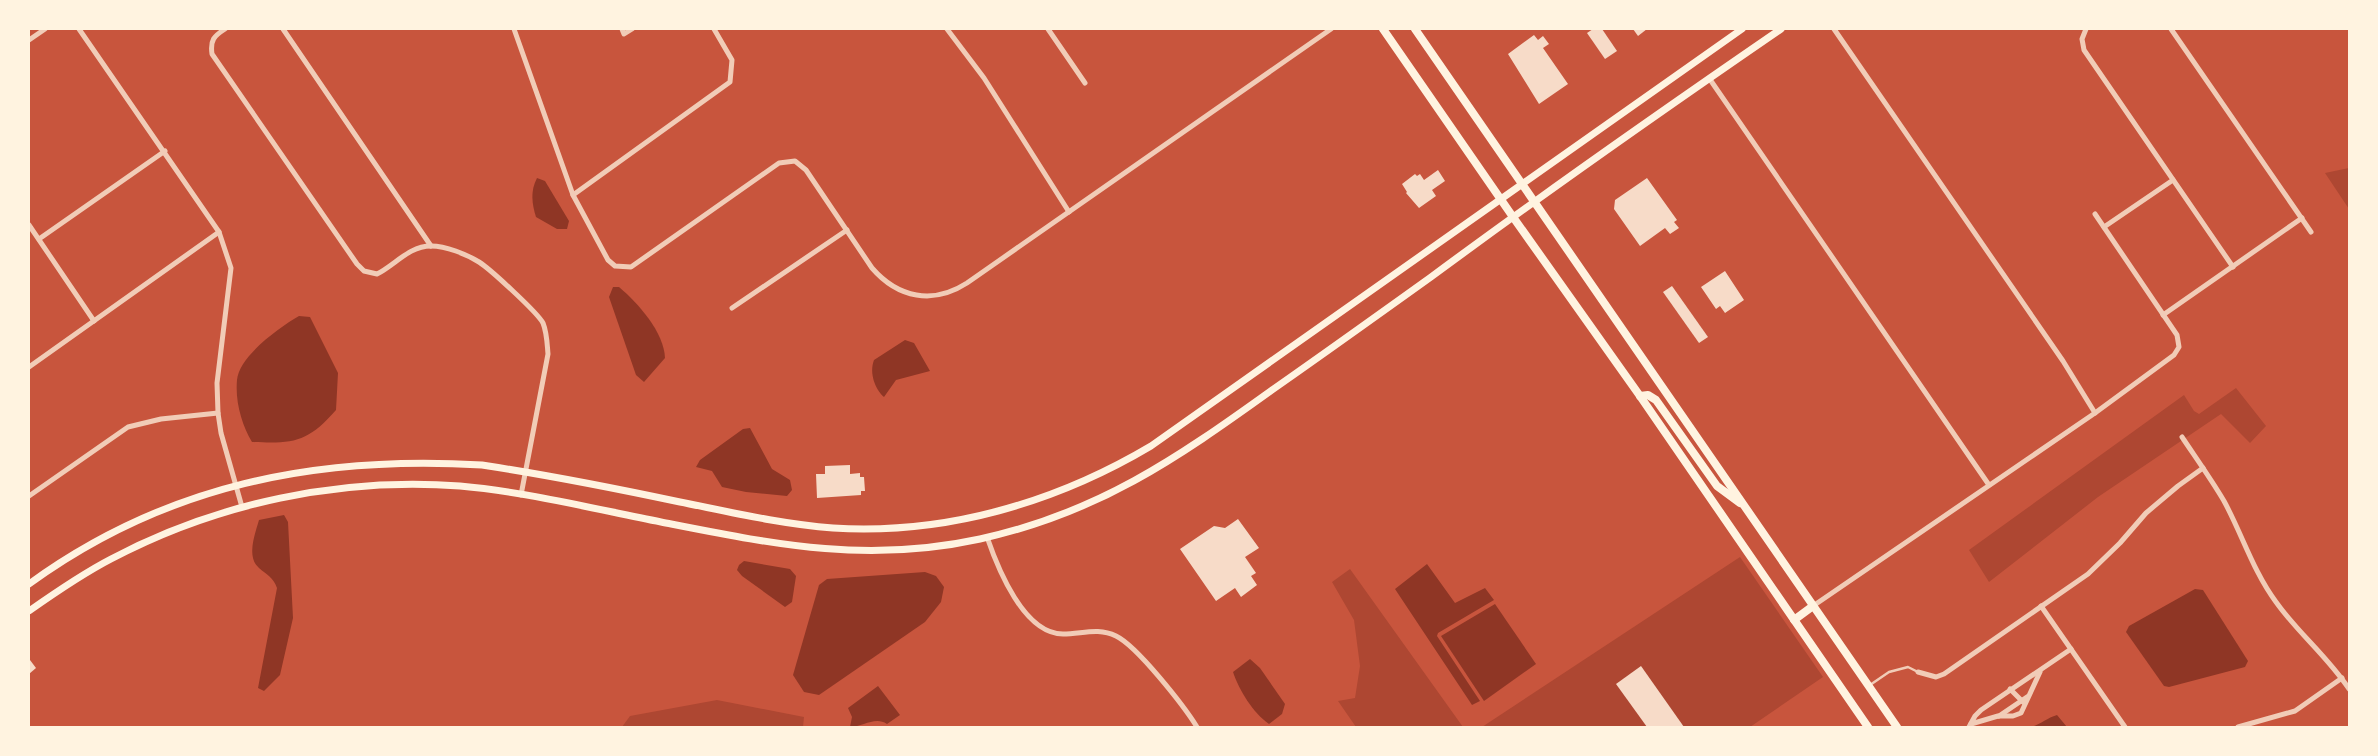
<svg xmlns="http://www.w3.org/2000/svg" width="2378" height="756" font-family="'Golos Text',sans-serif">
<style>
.green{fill:#ae4732}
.water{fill:#8f3625}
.building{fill:#f7dbc8}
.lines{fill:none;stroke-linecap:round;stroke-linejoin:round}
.service{stroke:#f1ccb7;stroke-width:2.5}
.minor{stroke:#f1ccb7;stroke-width:5}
.secondary{stroke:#fff3e0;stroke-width:7}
.primary{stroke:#fff3e0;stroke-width:8}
</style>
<rect width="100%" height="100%" fill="#c8553d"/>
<!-- green -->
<g class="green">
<path d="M2349,168V209L2325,173Z"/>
<path d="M2236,388L2266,426L2250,443L2221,414L2098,497L1989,582L1969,550L2184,395L2194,411L2199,414Z"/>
<path d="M1740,557L1823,677L1750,727H1482Z"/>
<path d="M1350,569L1463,727H1356L1338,701L1355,698L1360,666L1354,620L1332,582Z"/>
<path d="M717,700L804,717L803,727H622L630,716Z"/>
</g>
<!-- water -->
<g class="water">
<path d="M537,178L545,181L569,221L567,229H557L536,217C532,204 530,191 537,178Z"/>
<path d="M613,287H619C638,303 664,332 665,358L644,382L636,375L609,297Z"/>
<path d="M299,316L310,317L338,373L336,410C308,442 294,444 252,442C242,425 235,402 237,380C239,356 280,327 299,316Z"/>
<path d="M905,340L914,343L930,371L896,380L884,397C875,389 869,373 874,360Z"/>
<path d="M750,428L772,469L790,480L792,490L787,496L746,492L722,487L712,471L696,467L700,460L743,429Z"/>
<path d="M284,515L288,522L293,618L280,675L264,691L258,688L277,588C273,577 267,575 259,568C246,557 255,534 259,520Z"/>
<path d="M744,561L790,569L796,576L792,602L785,607L742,576L737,570L739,565Z"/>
<path d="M1427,564L1455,603L1485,588L1494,600L1438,633L1437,636L1480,701L1472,705L1395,589Z"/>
<path d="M925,572L936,576L944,587L941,602L925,622L819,695L804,692L793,675L819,585L827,579Z"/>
<path d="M2195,589L2203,590L2248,661L2245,667L2169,687L2164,686L2126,632L2129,626Z"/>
<path d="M1495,604L1536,664L1484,701L1441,636Z"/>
<path d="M1250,659L1260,668L1285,704L1282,714L1269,724C1253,713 1239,690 1233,672Z"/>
<path d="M878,686L900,715L887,724C875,716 863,727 850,727L852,717L848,708Z"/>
<path d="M2057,715L2067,727H2031C2041,724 2047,718 2057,715Z"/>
</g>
<!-- building -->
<g class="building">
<path d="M1593,29H1602L1617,51L1605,59L1587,33Z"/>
<path d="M1633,29H1647L1638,36Z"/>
<path d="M1534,35L1538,40L1543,36L1549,44L1543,48L1568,84L1539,104L1508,54Z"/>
<path d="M1438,170L1445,181L1432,190L1436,196L1419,208L1406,193L1407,192L1402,184L1415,174L1417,176L1420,174L1424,180Z"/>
<path d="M1647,178L1677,220L1674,222L1679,228L1670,234L1665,228L1640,246L1614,209L1615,200Z"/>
<path d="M1725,271L1744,300L1725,313L1720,306L1716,309L1701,287Z"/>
<path d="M1672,286L1708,337L1699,343L1663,292Z"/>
<path d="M850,465V474L860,473V477H864L865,491H861V495L817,498L816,474H825V466Z"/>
<path d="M1238,519L1259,548L1245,557L1256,573L1251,576L1257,585L1241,597L1235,588L1216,601L1180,549L1214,526L1225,528Z"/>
<path d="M30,660L36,668L29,674V661Z"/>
<path d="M1641,666L1684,727H1647L1616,684Z"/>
</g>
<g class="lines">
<!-- service -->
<path class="service" d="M1870,685L1889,672L1908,667L1918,672"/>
<!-- minor -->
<g class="minor">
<path d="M79,29L219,232L231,268L217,383L218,413L221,433L242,507"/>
<path d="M225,29C214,36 210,40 212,54L357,264L364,271L377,274C395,265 409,246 431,246C446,246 466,254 479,262C490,269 537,312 543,323C547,333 547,343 548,354L521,495"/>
<path d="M283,29L431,246"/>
<path d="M514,29L573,195L608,260L615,266L631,267L779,163L795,161L806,170L872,268C898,298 933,305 967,283L1331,29"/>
<path d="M622,29L624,34L632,29"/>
<path d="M947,29L984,78L1069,212"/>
<path d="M1048,29L1085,83"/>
<path d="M1834,29L2063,361L2095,413"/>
<path d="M2086,29L2082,39L2084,50L2233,267"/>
<path d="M2171,29L2311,232"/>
<path d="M29,40L45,29"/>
<path d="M1709,78L1989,485"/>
<path d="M573,195L730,82L732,60L714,29"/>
<path d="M29,225L94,321"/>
<path d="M2104,227L2173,180"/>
<path d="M39,239L165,151"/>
<path d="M732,308L847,230"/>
<path d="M2163,315L2302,218"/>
<path d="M29,367L219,232"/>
<path d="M2182,437C2196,458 2211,479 2224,501C2242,534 2253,571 2276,602C2298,633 2328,657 2349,689"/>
<path d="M29,496L128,427L161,419L218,413"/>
<path d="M987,537C998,569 1024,634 1063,634C1082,634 1098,627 1116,636C1137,646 1184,706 1197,727"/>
<path d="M1813,606L2095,413L2174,355L2179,347L2177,335L2095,214"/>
<path d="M2041,606L2125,727"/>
<path d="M1918,672L1936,677L1944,674L2088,574L2120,543L2146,513L2178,486L2203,468"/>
<path d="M2010,689L2023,702"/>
<path d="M1999,716L2027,697"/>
<path d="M1971,724L1998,716H2013L2021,713L2040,672"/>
<path d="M1969,727L1975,716L1981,710L2071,649"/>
<path d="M2238,727L2295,711L2342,678"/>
</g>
<!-- secondary -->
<g class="secondary">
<path d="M29,584C165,485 316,455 482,465C548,475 614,488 680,502C730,512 781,524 833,528C945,535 1055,503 1151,446L1742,29"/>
<path d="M29,611C56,592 82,574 111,559C217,503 340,477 460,486C527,492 595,509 661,522C773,544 866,564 980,539C1098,513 1176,459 1272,390C1325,353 1378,315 1431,277C1546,192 1663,110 1781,29"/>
</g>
<!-- primary -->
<g class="primary">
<path d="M1383,29L1513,217L1640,396L1868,727"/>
<path d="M1415,29L1897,727"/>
<path d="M1640,396L1648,395L1656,400L1717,486L1740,503"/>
<path d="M1794,620L1813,606"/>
</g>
</g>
<!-- border -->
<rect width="2378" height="756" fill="none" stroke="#fff3e0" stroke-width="60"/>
</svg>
